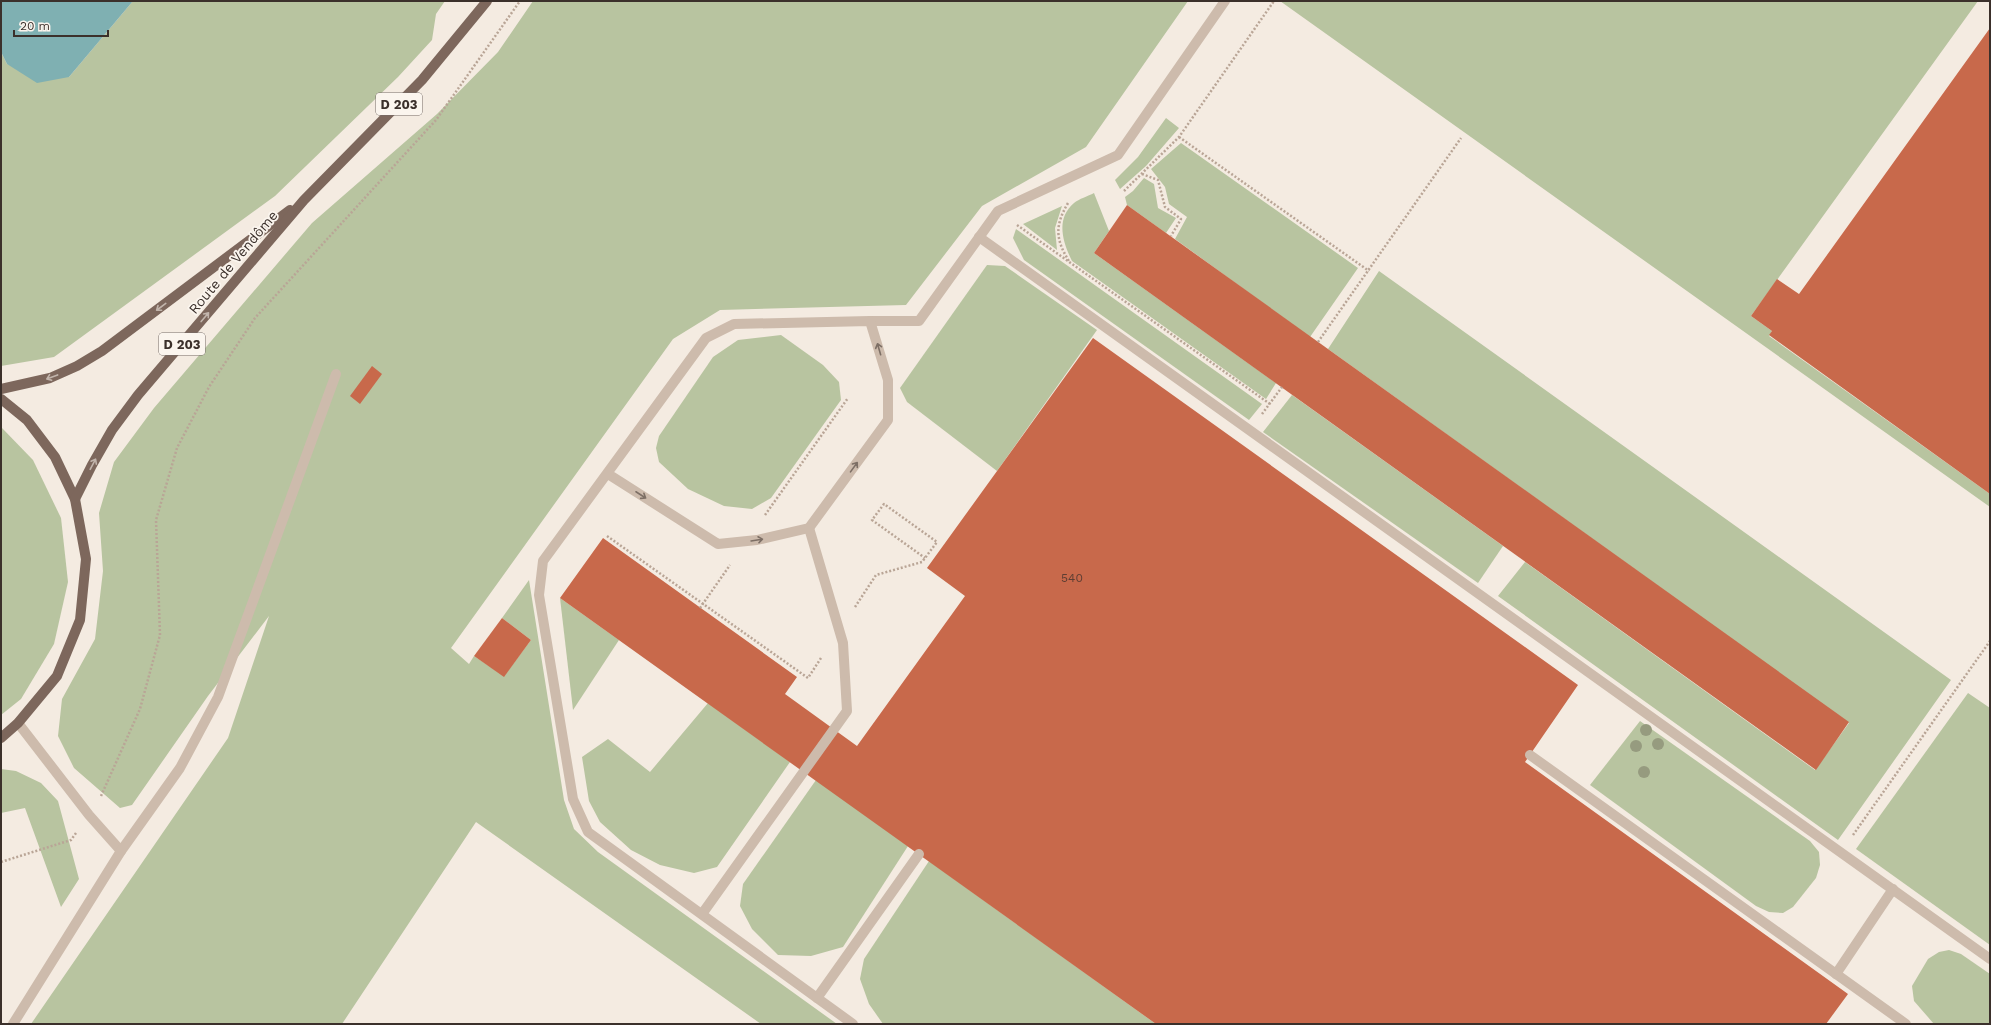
<svg xmlns="http://www.w3.org/2000/svg" width="1991" height="1025" font-family="'Work Sans',sans-serif">
<style>
.green{fill:#b8c4a0}
.water{fill:#7fb0b2}
.building{fill:#c8694b}
.lines{fill:none;stroke-linecap:round;stroke-linejoin:round}
.path{stroke:#b9a596;stroke-width:2.5;stroke-dasharray:2 2;stroke-linecap:butt}
.service{stroke:#cdbbac;stroke-width:10}
.primary{stroke:#7d675c;stroke-width:10}
.tree{fill:#969b7f}
.oneway{stroke:#c2b5ac}
.oneway2{stroke:#7d6f65}
.labels{text-anchor:middle;stroke-width:3.5;stroke-linejoin:round;paint-order:stroke}
.number-label{font-size:12px;fill:#5e3e33}
.shield{fill:#fbf5ee;stroke:#756b66;stroke-width:1}
.shield-label{font-size:13px;font-weight:bold;fill:#3b302b}
.street-label{font-size:14px;fill:#3b302b;stroke:#fbf5ee}
</style>
<rect width="100%" height="100%" fill="#f4ebe1"/>
<!-- green -->
<g class="green">
<path d="M133,1H445L436,14L432,40L398,77L275,196L54,357L1,366V52L7,64L69,77Z"/>
<path d="M533,1H1188L1086,147L982,206L906,305L720,310L673,339L451,648L469,664L474,656L504,676L531,640L502,618L529,580L564,800L574,829L598,852L837,1024H761L476,822L342,1024H31L228,738L269,616L208,696L132,805L120,808L74,768L58,736L62,699L95,639L103,571L99,513L114,462L154,408L312,223L437,114L498,52Z"/>
<path d="M1280,1H1978L1751,316L1772,331L1769,336L1990,494V507Z"/>
<path d="M1166,118L1179,128L1146,166L1120,189L1115,180L1138,157Z"/>
<path d="M1181,143L1358,268L1310,337L1175,239L1187,217L1169,204L1165,187L1151,169Z"/>
<path d="M1144,178L1154,184L1158,208L1176,218L1166,233L1127,205L1125,197L1133,191Z"/>
<path d="M1094,193L1109,231L1094,253L1276,383L1266,399L1072,261C1063,243 1055,219 1074,203C1079,199 1088,196 1094,193Z"/>
<path d="M1062,206L1055,228L1057,250L1023,224Z"/>
<path d="M1016,229L1262,404L1249,420L1024,260L1013,238Z"/>
<path d="M987,265L1005,266L1097,330L997,471L907,402L900,388Z"/>
<path d="M1379,271L1951,680L1838,840L1498,596L1525,562L1815,770L1849,723L1328,349Z"/>
<path d="M781,335L823,365L839,382L841,400L771,498L752,509L724,506L688,489L659,462L656,448L659,436L713,357L738,340Z"/>
<path d="M1292,395L1503,546L1478,583L1263,432Z"/>
<path d="M1,427L33,460L61,518L68,582L54,644L21,699L1,715Z"/>
<path d="M560,598L619,640L573,710Z"/>
<path d="M1968,693L1990,708V945L1856,849Z"/>
<path d="M708,703L790,762L717,867L694,873L660,865L631,850L600,822L589,801L582,757L608,739L650,772Z"/>
<path d="M1640,721L1810,841L1819,852L1820,865L1816,878L1793,907L1783,913L1769,912L1756,906L1590,785Z"/>
<path d="M1,769L16,771L41,783L58,801L79,879L61,907L25,808L1,813Z"/>
<path d="M816,780L908,846L843,947L811,956L778,955L752,929L740,906L743,884Z"/>
<path d="M929,861L1156,1024H883L869,1004L860,979L864,959Z"/>
<path d="M1949,950L1961,954L1990,974V1024H1934L1914,1001L1912,986L1928,959L1939,952Z"/>
</g>
<!-- water -->
<path class="water" d="M1,1H133L69,77L37,83L7,64L1,52Z"/>
<!-- building -->
<g class="building">
<path d="M1990,28V494L1769,335L1772,331L1751,316L1777,279L1799,294Z"/>
<path d="M1127,205L1849,722L1816,770L1094,253Z"/>
<path d="M1093,338L1578,685L1525,762L1848,994L1826,1024H1156L560,598L603,538L797,677L785,694L857,746L965,596L927,568Z"/>
<path d="M372,366L382,374L360,404L350,396Z"/>
<path d="M502,618L531,640L504,677L474,656Z"/>
</g>
<g class="lines">
<!-- path -->
<g class="path">
<path d="M1179,137L1369,271"/>
<path d="M1142,174L1158,180L1165,207L1181,219L1171,236"/>
<path d="M1124,191L1179,137L1274,1"/>
<path d="M1068,203C1055,225 1055,239 1069,261"/>
<path d="M1017,225L1270,404"/>
<path d="M1318,342L1461,138"/>
<path d="M1262,414L1282,387"/>
<path d="M765,515L848,398"/>
<path d="M607,536L808,678L821,658"/>
<path d="M855,607L876,575L922,562L937,542L884,504L872,520L925,558"/>
<path d="M700,608L730,565"/>
<path d="M101,796L140,709L160,635L156,520L177,448L209,387L255,318L436,120L520,1"/>
<path d="M1853,835L1990,641"/>
<path d="M1,862L71,840L76,833"/>
</g>
<!-- service -->
<g class="service">
<path d="M979,237L1990,959"/>
<path d="M870,321H919L998,211L1118,155L1225,1"/>
<path d="M608,474L718,544L757,540L809,528L888,420V380L870,321L734,324L706,338L543,561L539,595L573,799L588,832L853,1024"/>
<path d="M18,723L89,815L121,851"/>
<path d="M1530,755L1906,1024"/>
<path d="M702,914L847,711L843,643L809,528"/>
<path d="M1836,974L1893,889"/>
<path d="M817,998L919,854"/>
<path d="M13,1024L121,851L180,768L218,697L336,374"/>
</g>
<!-- primary -->
<g class="primary">
<path d="M1,389L50,378L77,366L102,351L290,210"/>
<path d="M1,399L27,420L55,457L75,499L86,559L80,620L57,676L18,723L1,738"/>
<path d="M75,499L92,465L112,430L138,395L304,200L422,80L487,1"/>
</g>
</g>
<!-- trees -->
<g class="tree">
<circle cx="1646" cy="730" r="6"/>
<circle cx="1658" cy="744" r="6"/>
<circle cx="1636" cy="746" r="6"/>
<circle cx="1644" cy="772" r="6"/>
</g>
<!-- one-way arrows -->
<defs><path id="oneway-shaft" d="M-6 0H5M1.5-3L5.5 0L1.5 3" fill="none" stroke-width="1.6" stroke-linecap="round" stroke-linejoin="round"/></defs>
<g class="oneway">
<use href="#oneway-shaft" transform="translate(161 307) rotate(143)"/>
<use href="#oneway-shaft" transform="translate(205 317) rotate(-50)"/>
<use href="#oneway-shaft" transform="translate(52 377) rotate(160)"/>
<use href="#oneway-shaft" transform="translate(93 464) rotate(-62)"/>
</g>
<g class="oneway2">
<use href="#oneway-shaft" transform="translate(879 349) rotate(-106)"/>
<use href="#oneway-shaft" transform="translate(854 467) rotate(-54)"/>
<use href="#oneway-shaft" transform="translate(641 495) rotate(33)"/>
<use href="#oneway-shaft" transform="translate(757 540) rotate(-9)"/>
</g>
<g class="labels">
<!-- number labels -->
<g class="number-label">
<text x="1072" y="582">540</text>
</g>
<!-- shield labels -->
<g class="shield">
<rect x="376" y="93" width="46" height="22" rx="3"/>
<rect x="159" y="333" width="46" height="22" rx="3"/>
</g>
<g class="shield-label">
<text x="399" y="109">D 203</text>
<text x="182" y="349">D 203</text>
</g>
<!-- street labels -->
<g class="street-label">
<text transform="translate(233 262) rotate(-50)" y="5">Route de Vendôme</text>
</g>
</g>
<!-- border -->
<rect width="1991" height="1025" fill="none" stroke="#3b302b" stroke-width="4"/>
<!-- scale -->
<path d="M14 30v6h94v-6" fill="none" stroke="#3b302b" stroke-width="2"/>
<text x="20" y="30" font-size="12" fill="#3b302b" stroke="#fbf5ee" stroke-width="3" paint-order="stroke">20 m</text>
</svg>
